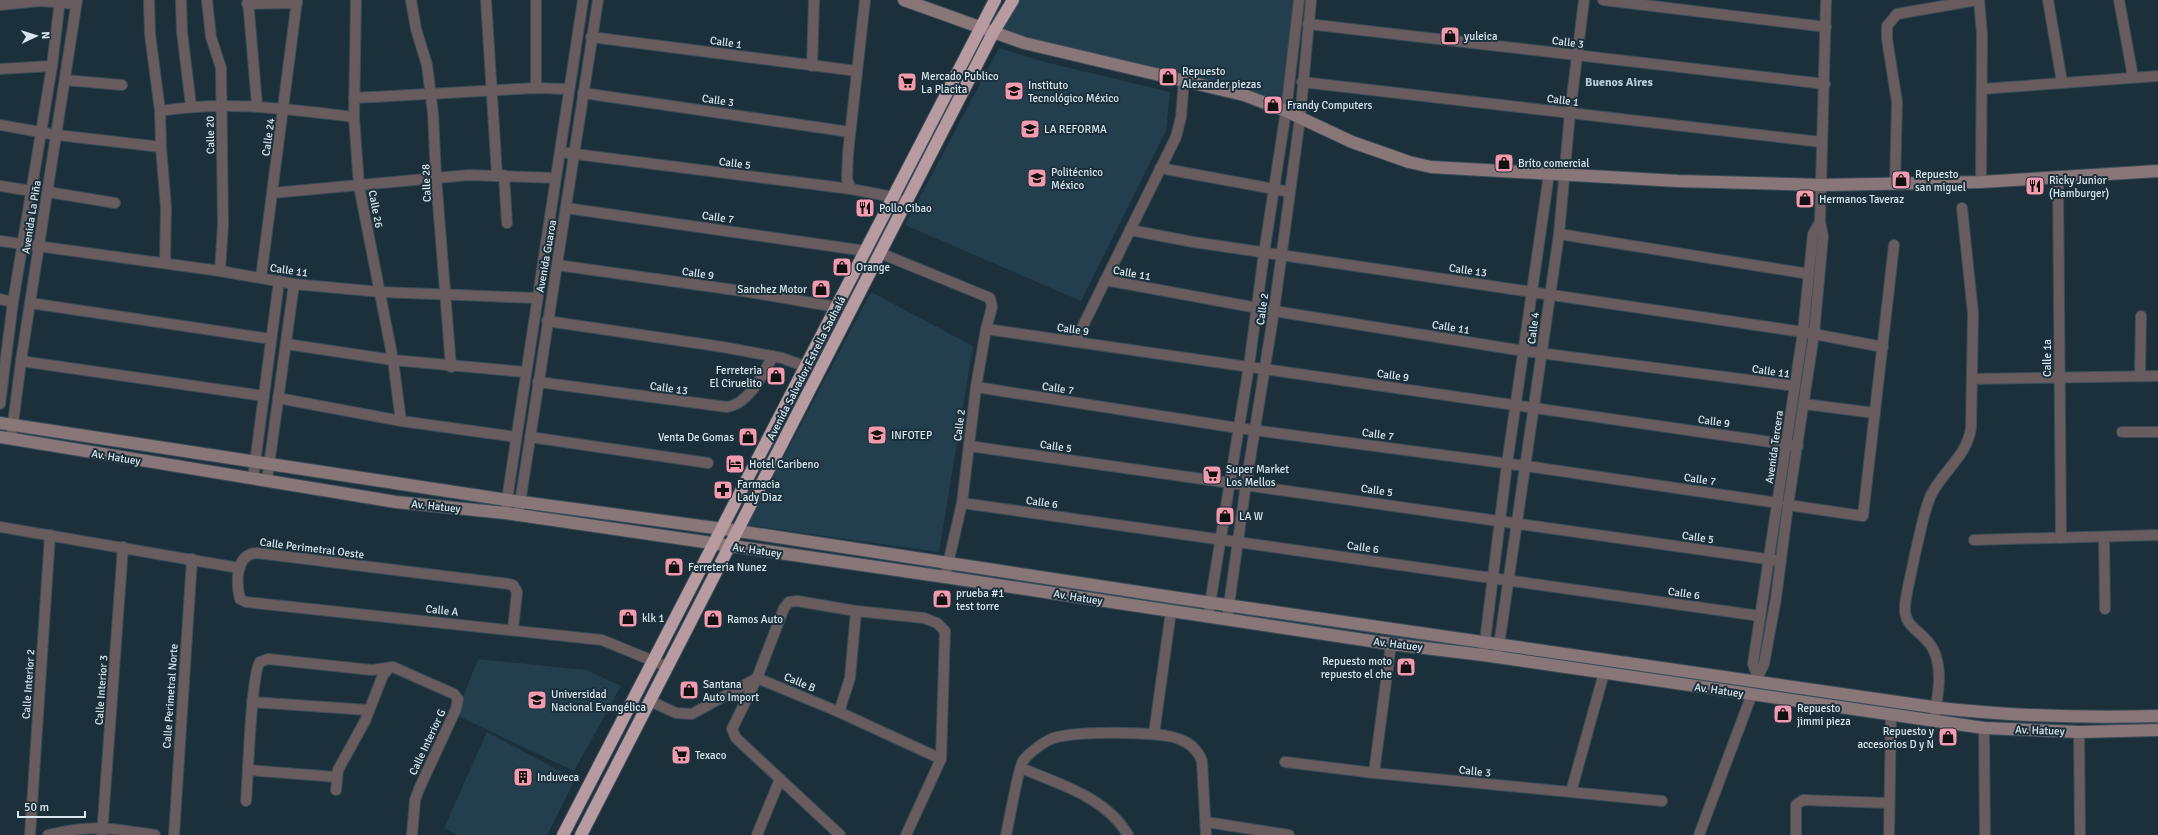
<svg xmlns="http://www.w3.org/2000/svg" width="2158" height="835" font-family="Signika,sans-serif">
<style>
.built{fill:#233e4d}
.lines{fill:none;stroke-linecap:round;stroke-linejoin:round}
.street-casing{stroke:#3a4d58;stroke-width:12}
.secondary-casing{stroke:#3a4d58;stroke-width:14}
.highway-casing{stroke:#3a4d58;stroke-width:14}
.street{stroke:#685c5e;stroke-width:10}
.secondary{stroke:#887679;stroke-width:12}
.highway{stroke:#b79ba0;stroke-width:12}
.labels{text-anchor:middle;stroke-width:4;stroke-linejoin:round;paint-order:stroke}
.poi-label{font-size:11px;fill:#d9e6ed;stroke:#1c303c;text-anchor:start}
.street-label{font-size:11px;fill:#d9e6ed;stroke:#1c303c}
.neighbourhood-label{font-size:12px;font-weight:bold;fill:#b3cbda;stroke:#1c303c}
</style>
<rect width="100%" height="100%" fill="#1c303c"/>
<!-- built -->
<g class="built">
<path d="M1018,0H1298L1286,110L993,33Z"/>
<path d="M999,48L1045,62L1170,92L1166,131L1081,301L905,225Z"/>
<path d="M871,292L973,346L939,552L748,525Z"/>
<path d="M478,659L586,670L621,686L574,771L456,715Z"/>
<path d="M487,732L575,779L547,835H458L444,828Z"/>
</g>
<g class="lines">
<!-- street casing -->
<g class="street-casing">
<g id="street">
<path d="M149,0L150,34L160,111L161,147L166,208L165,263"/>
<path d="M181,0L182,32L191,106"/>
<path d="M207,0L211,37L221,68L223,225L220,271"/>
<path d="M248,0L257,105"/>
<path d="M356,0L354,117L359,186L393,360L401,421"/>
<path d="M411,0L416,29L427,65L433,113L436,177L451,367"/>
<path d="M486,0L497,175"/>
<path d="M1603,0L1826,27"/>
<path d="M1979,0L1982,34L1981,182"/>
<path d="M2048,0L2062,82"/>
<path d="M2119,0L2133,77"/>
<path d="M247,4L297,3"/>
<path d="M0,5L40,1L76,4"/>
<path d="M1308,24L1825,84"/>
<path d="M591,37L857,71"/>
<path d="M812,66L814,0"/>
<path d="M0,69L52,66"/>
<path d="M65,80L122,85"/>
<path d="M1302,82L1821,142"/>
<path d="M536,88V0"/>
<path d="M1982,89L2158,76"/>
<path d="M583,93L850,132"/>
<path d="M354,98L536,88L568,89"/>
<path d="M160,111C226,100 288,109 354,117"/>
<path d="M0,125L57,135L161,147"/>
<path d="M567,153L851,189L893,197L907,204"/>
<path d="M1160,168L1290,192"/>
<path d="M504,175L507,223"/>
<path d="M2058,179L2061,538"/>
<path d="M1895,183L1897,102L1887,39V26L1897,14L1977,0"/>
<path d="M0,186L32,191"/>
<path d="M851,189L847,179L848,153L865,0"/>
<path d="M48,192L115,203"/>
<path d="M272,193L469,175L555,178"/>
<path d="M566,208L866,251"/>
<path d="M1130,230L1193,242L1803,332L1883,347"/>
<path d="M1559,234L1809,274"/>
<path d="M0,241L220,271L294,284L381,292L537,298"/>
<path d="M880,253L990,298L992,307L986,329L976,387L962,503L945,577"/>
<path d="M557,265L749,292L836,307"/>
<path d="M261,278L297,0"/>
<path d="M1105,280L1274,311L1524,351L1795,386"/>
<path d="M0,299L13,302"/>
<path d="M30,303L271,339"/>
<path d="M547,321L723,347L782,358L804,366"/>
<path d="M986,329L1798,446"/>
<path d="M1075,342L1176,137L1181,117L1184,80"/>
<path d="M286,344L393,360L525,372"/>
<path d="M21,361L264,396"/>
<path d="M2140,376L2141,316"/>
<path d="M1972,379L2158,376"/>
<path d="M538,382L727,407C749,404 763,374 773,356"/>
<path d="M976,387L1238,428L1526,466L1778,503"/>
<path d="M278,398L401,421L516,437"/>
<path d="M0,404L13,302L52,66L60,0"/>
<path d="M1804,404L1875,413"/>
<path d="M2122,432H2158"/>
<path d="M530,437L708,463"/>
<path d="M11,439L21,361L77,0"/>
<path d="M969,446L1781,561"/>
<path d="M253,478L279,281"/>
<path d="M267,480L294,284"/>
<path d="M962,503L1760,616"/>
<path d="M1788,505L1863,516L1894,245"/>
<path d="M505,513L583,0"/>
<path d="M518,516L598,0"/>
<path d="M0,527L239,568"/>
<path d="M2104,537L2105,609"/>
<path d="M1974,540L2158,535"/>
<path d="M1208,616L1249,366L1264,253L1286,111L1299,0"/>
<path d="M1227,619L1246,484L1274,311L1300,118L1311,0"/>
<path d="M513,629L517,592L513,585L509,584L257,553C235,554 236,583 240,599L246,602L602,640L668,667"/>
<path d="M1484,649L1507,464L1549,174"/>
<path d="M1498,652L1559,234L1570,113L1584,0"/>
<path d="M1757,675L1753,664L1803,332L1813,234L1820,222"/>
<path d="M1756,681L1764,664L1776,598L1788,505L1814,334L1823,236L1820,222L1826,0"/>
<path d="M650,701L676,713L692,714L757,678L839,712L941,759"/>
<path d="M252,702L369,710"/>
<path d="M839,712L850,678L856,611"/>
<path d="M1934,721C1937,699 1944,670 1933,649C1923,630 1903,629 1905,605C1907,588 1912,571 1915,554C1920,535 1923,513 1931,495C1943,471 1967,456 1971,428L1973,313L1962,208"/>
<path d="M1984,728L1985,835"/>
<path d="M2079,732L2080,835"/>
<path d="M1154,734L1171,611"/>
<path d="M1285,762L1374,773L1662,801"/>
<path d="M1021,768C1059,784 1106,797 1128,835"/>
<path d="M249,770L336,777"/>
<path d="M1374,773L1391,644"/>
<path d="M336,790L338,770L365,721L383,675L389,668"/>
<path d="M1571,792L1604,673"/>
<path d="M246,801C248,779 251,673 260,662L268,659L372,670L393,667L454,694L458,699L456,709L419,789L415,800L412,835"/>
<path d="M1206,822L1289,835"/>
<path d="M30,835L50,535"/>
<path d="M48,835C92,824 111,828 155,835"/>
<path d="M102,835L123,547"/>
<path d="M174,835L192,559"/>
<path d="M757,835L780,779"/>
<path d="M840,835L736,738L732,729L757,678L784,608L789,602L797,601L856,611L924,618L937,623L945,631L941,759L906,835"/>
<path d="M1006,835C1009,823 1018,768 1023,761C1028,754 1041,744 1049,740C1066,730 1160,731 1179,739C1190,743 1198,750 1202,761L1206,835"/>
<path d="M1699,835L1752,694"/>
<path d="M1796,835V805L1803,800L1888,803"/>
<path d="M1889,835L1891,714"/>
</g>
</g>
<!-- secondary casing -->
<g class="secondary-casing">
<g id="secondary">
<path d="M904,0L1024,43L1244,95L1286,111L1352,142L1409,162L1431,167L1678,181L1821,185L1981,182L2158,171"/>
<path d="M0,423L507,500L738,531L1171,597L1939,708C2012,716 2085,718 2158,716"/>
<path d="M0,437L396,502L505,513L945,577L1391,644L1483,655L1984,728L2079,732L2158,730"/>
</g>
</g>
<!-- highway casing -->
<g class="highway-casing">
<g id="highway">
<path d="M563,835L995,0"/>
<path d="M581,835L993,33L1013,0"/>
</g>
</g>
<!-- street -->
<use href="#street" class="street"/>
<!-- secondary -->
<use href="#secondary" class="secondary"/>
<!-- highway -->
<use href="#highway" class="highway"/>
</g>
<!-- icons -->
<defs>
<g id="shop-square" transform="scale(1)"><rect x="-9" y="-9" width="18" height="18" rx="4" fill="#f29aae" stroke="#1c303c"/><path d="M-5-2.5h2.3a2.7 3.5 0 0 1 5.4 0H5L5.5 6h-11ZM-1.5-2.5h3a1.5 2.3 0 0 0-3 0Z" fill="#111"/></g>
<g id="supermarket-square" transform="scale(1)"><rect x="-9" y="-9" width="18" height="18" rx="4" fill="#f29aae" stroke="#1c303c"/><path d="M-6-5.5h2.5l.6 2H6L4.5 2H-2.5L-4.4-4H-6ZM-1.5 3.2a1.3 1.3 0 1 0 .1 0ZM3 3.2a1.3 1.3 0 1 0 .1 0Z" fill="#111"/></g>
<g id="school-square" transform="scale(1)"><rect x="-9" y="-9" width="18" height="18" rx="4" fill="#f29aae" stroke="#1c303c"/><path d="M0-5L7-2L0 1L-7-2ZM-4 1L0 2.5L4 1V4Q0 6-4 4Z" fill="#111"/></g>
<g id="restaurant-square" transform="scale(1)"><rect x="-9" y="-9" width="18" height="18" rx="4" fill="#f29aae" stroke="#1c303c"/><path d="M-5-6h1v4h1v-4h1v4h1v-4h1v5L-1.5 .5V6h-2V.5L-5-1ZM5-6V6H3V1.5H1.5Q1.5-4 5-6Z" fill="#111"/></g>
<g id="university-square" transform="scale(1)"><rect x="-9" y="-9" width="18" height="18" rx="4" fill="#f29aae" stroke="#1c303c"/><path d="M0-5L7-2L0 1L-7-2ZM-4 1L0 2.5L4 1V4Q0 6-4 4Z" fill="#111"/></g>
<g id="hotel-square" transform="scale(1)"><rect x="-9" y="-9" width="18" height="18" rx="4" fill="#f29aae" stroke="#1c303c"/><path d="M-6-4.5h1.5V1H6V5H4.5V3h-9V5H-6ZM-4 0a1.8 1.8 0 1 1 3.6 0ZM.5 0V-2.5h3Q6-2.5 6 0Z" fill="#111"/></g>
<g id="pharmacy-square" transform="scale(1)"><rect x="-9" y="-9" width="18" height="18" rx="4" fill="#f29aae" stroke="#1c303c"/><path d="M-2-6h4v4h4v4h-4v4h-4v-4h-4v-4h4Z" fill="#111"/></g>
<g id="building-square" transform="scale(1)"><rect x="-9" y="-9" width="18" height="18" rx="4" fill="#f29aae" stroke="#1c303c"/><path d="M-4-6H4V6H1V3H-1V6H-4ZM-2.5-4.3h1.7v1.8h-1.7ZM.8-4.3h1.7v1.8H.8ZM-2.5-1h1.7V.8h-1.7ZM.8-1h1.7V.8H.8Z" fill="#111"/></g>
</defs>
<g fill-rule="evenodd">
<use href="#shop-square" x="1450" y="36"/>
<use href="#shop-square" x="1168" y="77"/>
<use href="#supermarket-square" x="907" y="82"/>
<use href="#school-square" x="1014" y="91"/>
<use href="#shop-square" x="1273" y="105"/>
<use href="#school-square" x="1030" y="129"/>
<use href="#shop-square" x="1504" y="163"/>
<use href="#school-square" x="1037" y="178"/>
<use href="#shop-square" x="1901" y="180"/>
<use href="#restaurant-square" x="2035" y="186"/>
<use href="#shop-square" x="1805" y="199"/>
<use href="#restaurant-square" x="865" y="208"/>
<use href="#shop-square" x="842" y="267"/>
<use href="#shop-square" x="821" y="289"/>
<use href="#shop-square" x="776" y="376"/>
<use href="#university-square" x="877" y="435"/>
<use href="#shop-square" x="748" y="437"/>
<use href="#hotel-square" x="735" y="464"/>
<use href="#supermarket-square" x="1212" y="475"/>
<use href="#pharmacy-square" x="723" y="490"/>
<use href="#shop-square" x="1225" y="516"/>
<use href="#shop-square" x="674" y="567"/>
<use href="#shop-square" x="942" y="599"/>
<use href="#shop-square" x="628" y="618"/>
<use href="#shop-square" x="713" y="619"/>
<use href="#shop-square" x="1406" y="667"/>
<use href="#shop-square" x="689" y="690"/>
<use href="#university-square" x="537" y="700"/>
<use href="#shop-square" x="1783" y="714"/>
<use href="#shop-square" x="1948" y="737"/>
<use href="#supermarket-square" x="681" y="755"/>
<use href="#building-square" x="523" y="777"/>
</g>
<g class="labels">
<!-- poi labels -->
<g class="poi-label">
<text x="1464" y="40">yuleica</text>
<text x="1182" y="75">Repuesto<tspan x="1182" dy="13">Alexander piezas</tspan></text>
<text x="921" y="80">Mercado Publico<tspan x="921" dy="13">La Placita</tspan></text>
<text x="1028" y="89">Instituto<tspan x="1028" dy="13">Tecnológico México</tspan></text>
<text x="1287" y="109">Frandy Computers</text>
<text x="1044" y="133">LA REFORMA</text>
<text x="1518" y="167">Bríto comercial</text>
<text x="1051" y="176">Politécnico<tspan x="1051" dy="13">México</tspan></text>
<text x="1915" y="178">Repuesto<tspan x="1915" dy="13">san miguel</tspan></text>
<text x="2049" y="184">Ricky Junior<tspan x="2049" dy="13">(Hamburger)</tspan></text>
<text x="1819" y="203">Hermanos Taveraz</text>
<text x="879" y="212">Pollo Cibao</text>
<text x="856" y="271">Orange</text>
<text x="807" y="293" text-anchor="end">Sanchez Motor</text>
<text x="762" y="374" text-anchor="end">Ferreteria<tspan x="762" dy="13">El Ciruelito</tspan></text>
<text x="891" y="439">INFOTEP</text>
<text x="734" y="441" text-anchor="end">Venta De Gomas</text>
<text x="749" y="468">Hotel Caribeno</text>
<text x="1226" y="473">Super Market<tspan x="1226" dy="13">Los Mellos</tspan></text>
<text x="737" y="488">Farmacia<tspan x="737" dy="13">Lady Diaz</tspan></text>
<text x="1239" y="520">LA W</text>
<text x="688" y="571">Ferreteria Nunez</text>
<text x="956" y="597">prueba #1<tspan x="956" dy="13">test torre</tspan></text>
<text x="642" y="622">klk 1</text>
<text x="727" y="623">Ramos Auto</text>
<text x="1392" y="665" text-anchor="end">Repuesto moto<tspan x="1392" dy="13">repuesto el che</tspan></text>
<text x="703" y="688">Santana<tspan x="703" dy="13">Auto Import</tspan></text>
<text x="551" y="698">Universidad<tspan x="551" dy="13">Nacional Evangélica</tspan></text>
<text x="1797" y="712">Repuesto<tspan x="1797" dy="13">jimmi pieza</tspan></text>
<text x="1934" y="735" text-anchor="end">Repuesto y<tspan x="1934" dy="13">accesorios D y N</tspan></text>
<text x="695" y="759">Texaco</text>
<text x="537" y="781">Induveca</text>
</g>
<!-- street labels -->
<g class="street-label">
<text transform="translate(726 42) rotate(8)" y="4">Calle 1</text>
<text transform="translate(1568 42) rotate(7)" y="4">Calle 3</text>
<text transform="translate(718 100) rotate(8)" y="4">Calle 3</text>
<text transform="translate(1563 100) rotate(7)" y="4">Calle 1</text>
<text transform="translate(210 135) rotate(-91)" y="4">Calle 20</text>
<text transform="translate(268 137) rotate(-82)" y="4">Calle 24</text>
<text transform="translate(735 163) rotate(7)" y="4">Calle 5</text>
<text transform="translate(426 183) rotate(-92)" y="4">Calle 28</text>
<text transform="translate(376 209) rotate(79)" y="4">Calle 26</text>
<text transform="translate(31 217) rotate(-81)" y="4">Avenida La Piña</text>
<text transform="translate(718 217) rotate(8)" y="4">Calle 7</text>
<text transform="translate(546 256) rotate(-80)" y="4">Avenida Guaroa</text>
<text transform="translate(289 270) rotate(8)" y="4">Calle 11</text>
<text transform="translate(1468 270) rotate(8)" y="4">Calle 13</text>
<text transform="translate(698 273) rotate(8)" y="4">Calle 9</text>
<text transform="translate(1132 273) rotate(10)" y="4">Calle 11</text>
<text transform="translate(1262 309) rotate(-82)" y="4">Calle 2</text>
<text transform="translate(1451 327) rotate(9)" y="4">Calle 11</text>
<text transform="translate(1533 328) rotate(-83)" y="4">Calle 4</text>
<text transform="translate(1073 329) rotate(8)" y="4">Calle 9</text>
<text transform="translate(2047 358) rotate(-90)" y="4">Calle 1a</text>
<text transform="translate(806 368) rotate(-63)" y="4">Avenida Salvador Estrella Sadhalá</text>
<text transform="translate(1771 371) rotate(8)" y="4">Calle 11</text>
<text transform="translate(1393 375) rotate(8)" y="4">Calle 9</text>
<text transform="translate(669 388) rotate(8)" y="4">Calle 13</text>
<text transform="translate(1058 388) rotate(9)" y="4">Calle 7</text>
<text transform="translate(1714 421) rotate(8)" y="4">Calle 9</text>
<text transform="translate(959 425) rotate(-83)" y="4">Calle 2</text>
<text transform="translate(1378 434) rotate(8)" y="4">Calle 7</text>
<text transform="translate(1056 446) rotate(8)" y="4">Calle 5</text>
<text transform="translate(1774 447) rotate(-82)" y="4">Avenida Tercera</text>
<text transform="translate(116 457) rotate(9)" y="4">Av. Hatuey</text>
<text transform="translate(1700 479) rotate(8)" y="4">Calle 7</text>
<text transform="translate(1377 490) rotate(8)" y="4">Calle 5</text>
<text transform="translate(1042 502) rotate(8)" y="4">Calle 6</text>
<text transform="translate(436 506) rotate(6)" y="4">Av. Hatuey</text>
<text transform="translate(1698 537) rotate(8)" y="4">Calle 5</text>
<text transform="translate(1363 547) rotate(8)" y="4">Calle 6</text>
<text transform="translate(312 548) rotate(7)" y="4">Calle Perimetral Oeste</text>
<text transform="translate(757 550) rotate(8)" y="4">Av. Hatuey</text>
<text transform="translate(1684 593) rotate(8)" y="4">Calle 6</text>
<text transform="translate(1078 597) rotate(9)" y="4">Av. Hatuey</text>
<text transform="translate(442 610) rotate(6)" y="4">Calle A</text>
<text transform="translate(1398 644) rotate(7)" y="4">Av. Hatuey</text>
<text transform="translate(800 682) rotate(22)" y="4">Calle B</text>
<text transform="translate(28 684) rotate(-86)" y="4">Calle Interior 2</text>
<text transform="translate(101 690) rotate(-86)" y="4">Calle Interior 3</text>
<text transform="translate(1719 690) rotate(8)" y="4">Av. Hatuey</text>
<text transform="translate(170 696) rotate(-86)" y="4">Calle Perimetral Norte</text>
<text transform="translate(2040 730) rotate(2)" y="4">Av. Hatuey</text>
<text transform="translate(427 742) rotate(-65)" y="4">Calle Interior G</text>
<text transform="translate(1475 771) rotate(6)" y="4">Calle 3</text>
</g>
<!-- neighbourhood labels -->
<g class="neighbourhood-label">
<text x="1619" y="86">Buenos Aires</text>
</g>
</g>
<!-- north arrow -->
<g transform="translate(36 36) rotate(86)" stroke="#1c303c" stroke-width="3" paint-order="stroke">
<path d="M0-3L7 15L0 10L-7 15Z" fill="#d9e6ed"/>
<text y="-6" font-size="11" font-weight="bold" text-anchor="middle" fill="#d9e6ed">N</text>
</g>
<!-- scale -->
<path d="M18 811v6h67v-6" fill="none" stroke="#d9e6ed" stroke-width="2"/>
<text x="24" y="811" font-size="12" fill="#d9e6ed" stroke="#1c303c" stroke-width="3" paint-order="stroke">50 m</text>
</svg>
